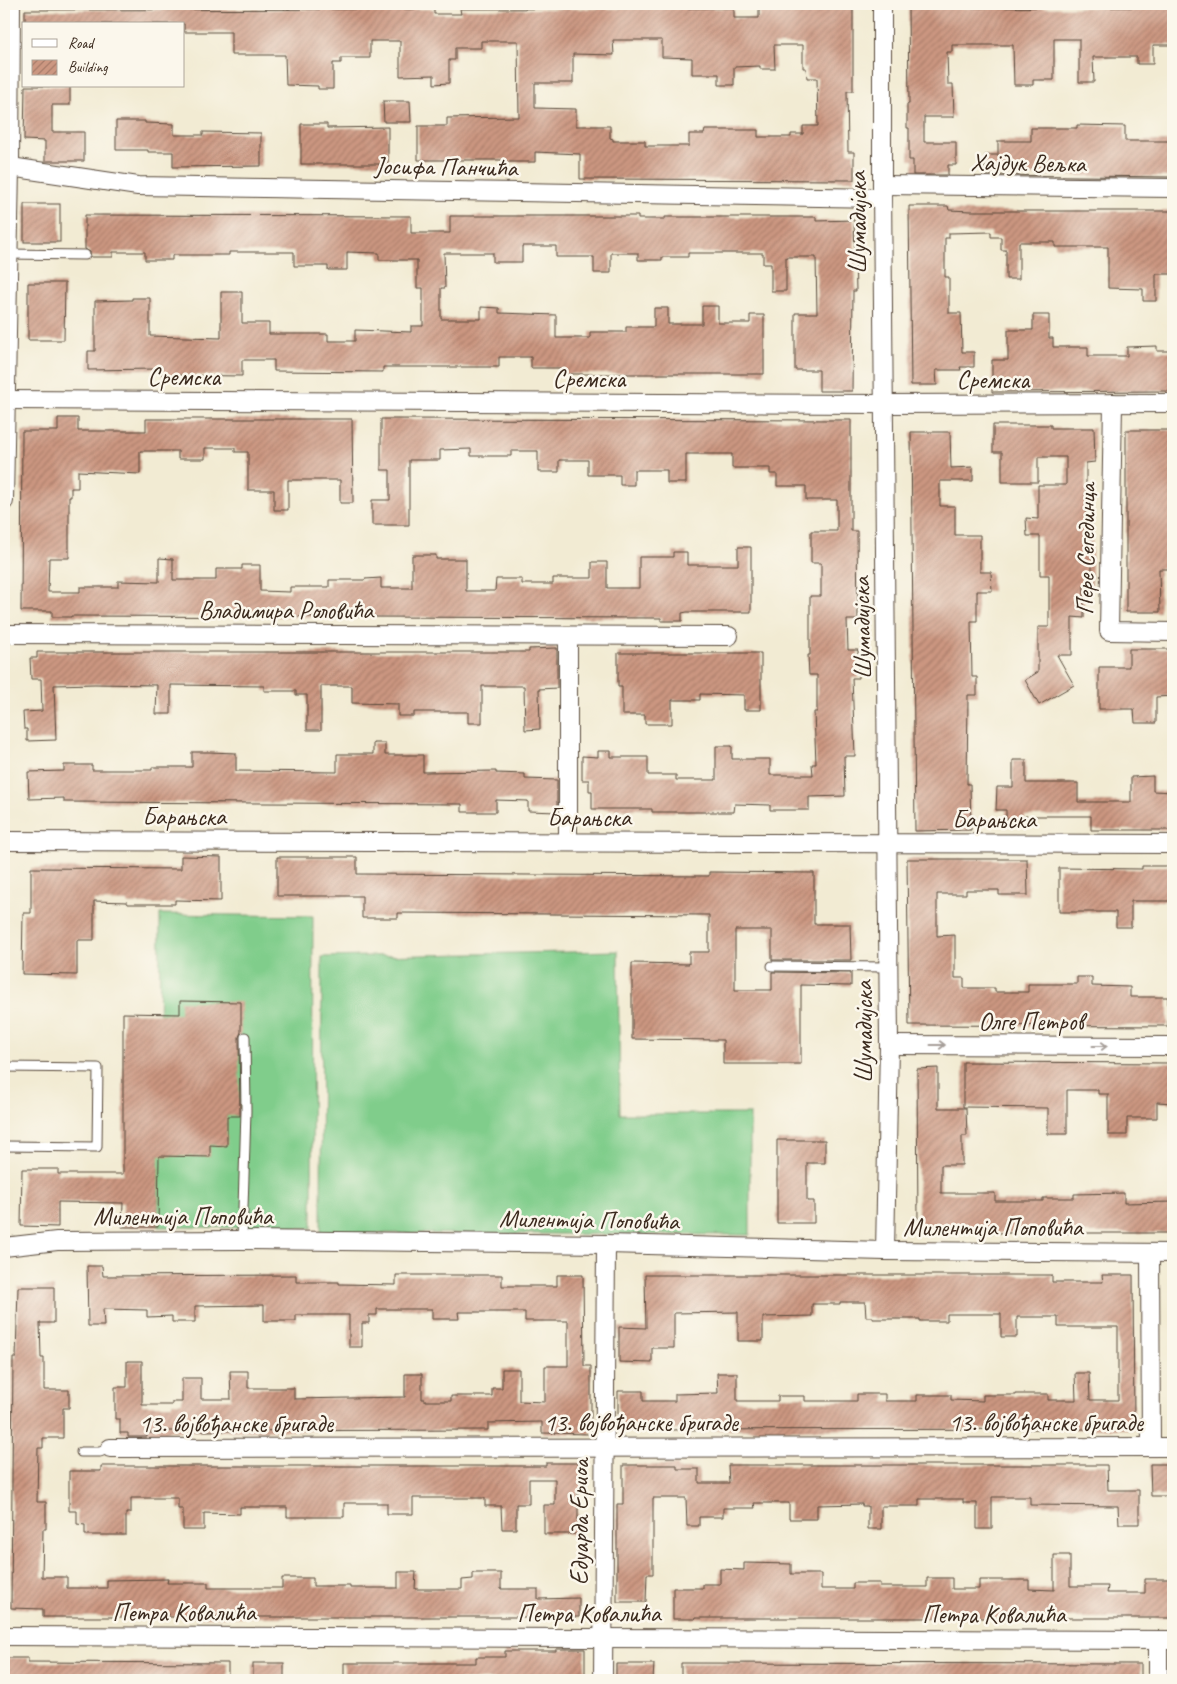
<svg xmlns="http://www.w3.org/2000/svg" width="1177" height="1684" font-family="Caveat,sans-serif">
<style>
.grass{fill:#80cd8b;stroke:#5e7c54}
.building{fill:url(#building-hatch);fill-rule:evenodd}
.lines{fill:none;stroke-linecap:round;stroke-linejoin:round}
.lane-casing{stroke:#564739;stroke-width:11}
.street-casing{stroke:#564739;stroke-width:20}
.lane{stroke:#fff;stroke-width:9}
.street{stroke:#fff;stroke-width:18}
.oneway{stroke:#a79f9a}
.labels{text-anchor:middle;stroke-width:5;stroke-linejoin:round;paint-order:stroke}
.street-label{font-size:25px;fill:#3b2a1e;stroke:#fbf7ec}
</style>
<defs>
<pattern id="building-hatch" width="6" height="6" patternUnits="userSpaceOnUse" patternTransform="scale(1.25)"><rect width="6" height="6" fill="#cc9781"/><path d="M-1 1l2-2M0 6l6-6M5 7l2-2" fill="none" stroke="#a77b69"/></pattern>
</defs>
<rect width="100%" height="100%" fill="#fbf7ec"/>
<filter id="ink" filterUnits="userSpaceOnUse"><feTurbulence type="fractalNoise" baseFrequency=".02" numOctaves="2"/><feDisplacementMap in="SourceGraphic" scale="10" xChannelSelector="R" yChannelSelector="G"/><feConvolveMatrix kernelMatrix="1 2 1 2 8 2 1 2 1" color-interpolation-filters="sRGB"/></filter>
<filter id="wash" filterUnits="userSpaceOnUse"><feTurbulence type="fractalNoise" baseFrequency=".0096" numOctaves="4" result="noise"/><feDisplacementMap in="SourceGraphic" scale="20" xChannelSelector="R" yChannelSelector="G"/><feGaussianBlur stdDeviation="1.12" result="paint"/><feColorMatrix in="noise" values="0 0 0 0 0 0 0 0 0 0 0 0 0 0 0 0 0 1.4 0 .05"/><feComposite in="paint" operator="in"/></filter>
<g filter="url(#wash)">
<rect width="100%" height="100%" fill="#f2ebd3"/>
<!-- grass -->
<g class="grass">
<path d="M160,914L313,916L312,1228L158,1227Z"/>
<path d="M618,951L620,1114H750V1235L321,1233L322,957Z"/>
</g>
<g id="blocks">
<!-- building -->
<g class="building">
<path d="M1172,7L1173,45H1153V64H1137V57H1093L1094,82H1079V39H1054V80H1033V85H1014L1013,45H952V52H947L948,84H953L954,117H924V142H956V165H948V175H913V160H909V128H907V104H909L908,8Z"/>
<path d="M734,8V18H759V8H853V91H847L848,152H854V180L580,179V154L535,152V162H506V160H418V126H447V118L519,117L518,41H481V48H455V60H449V83L434,84V75L400,76V41H370V58H341V63H333V89H318V86L286,85L285,55H231V32H184V24H25V10L434,9V14H461L460,9ZM613,40H662V57L692,58V74H719V85H734V67L760,66V69H775L774,45H803V68H806L807,78H817L818,126H803V134H791V137H758V130H705L704,134H689V146H645V141H613V139L610,138V126H576V109L535,108V83H573V54L614,55Z"/>
<path d="M25,86H70V105H52V132H84V161H45V141L24,140Z"/>
<path d="M383,101H410L411,122H384Z"/>
<path d="M116,121H145V123L174,124V135H203V132L261,133V166L173,167V152H148V150H116Z"/>
<path d="M301,124H327V128L388,127V164H301Z"/>
<path d="M1077,125L1125,126V141H1173V177L985,175V155H998V141H1031V128H1077Z"/>
<rect x="24" y="204" width="36" height="38"/>
<path d="M909,206H948L949,210L971,211H1173V274H1156V301H1143V289L1108,288V247H1055V242H1019V279H1006V250H1001V237H991V232L949,233V238H945V277H949V313H961L962,352H974V367H960L961,370H936L937,385H911Z"/>
<path d="M85,215L411,216V233H450V216H638V219H665V217H816V221L854,220L856,291H853L852,391H819V370H795V313H817L816,257H786V291H771V264H763V253H688V257H662V260H638V253H611V273H594V257H556V246H522V262H493V253H444L445,288H441V319H481V307L499,308V313L556,315V338H590V332H626V327H654V308H668V324H702V306H718V323H750V315H764V374H561V368H531V357H499V367H383V372L274,371V360H242V376L162,375V372H156V369L88,370V351H95V301L132,300V298H150V336L221,338V292H242V323H269V334H328V341H355V330L411,332V326H423V288H417V260H379V253L347,252V270H328V266H294V252H229V255H172V260H145V252H113V257H91L90,252L85,249Z"/>
<path d="M28,283H65L64,340H28Z"/>
<path d="M1033,315H1049V338H1053V347H1088V356H1127V347L1157,346V351H1173V391L992,392V360H1008V330H1033Z"/>
<path d="M58,418H78V431H146V419H352L353,503H340V480H288V510H274V490H248V452H235V448H205V459H178V451H140V474L78,471V488H71V497H69V558H49L48,592H80V587H118V581L159,582V558L173,559V580H216V569H242V565H260V591L290,592V587H329V580H365V579L381,578V588H412V555H436V559H466V591H495L496,579H522V584H553V578H592V562H607V588H639V557H673V552H687V565H738V547H751V612H687L682,613V621H661V618L71,616V617H52V611H21L22,431H58Z"/>
<path d="M381,419L851,420V531H857L858,620H847L848,650H858V678H852L855,756H844L845,796L809,797V810H770V805L735,804L734,812H652V809H592V791H589V780H582V756L598,757V751H611V757H648V775H676V780H716V746H732V759H770V775H813L812,764H816L814,712H817V675H809L808,655H810V596H821V563H811V531H837V500H806V486H777V474H770V468H732V454H686V483H667V470H634V485H620V475H588V460H559V472H538V451H511V456H471V449L440,450V460H409V525H372V500H390V470H381Z"/>
<path d="M993,425H1051V428H1094L1095,462L1086,463V519H1092V585H1084V618L1072,617V655H1057L1074,685L1039,705L1025,680L1038,672V627H1049V575H1040V536H1027L1026,518L1038,519V485H1066V457H1038V482H1002V452H993Z"/>
<path d="M1126,430H1173V569H1159L1160,612H1126Z"/>
<path d="M911,432H950L951,468L973,467V481H940V506H955V535H980V572H991L992,591H977V621H971L972,677H977V695H968L967,784H970L971,830L915,831Z"/>
<path d="M557,648V688L539,689L540,729L525,730L524,686H482V723H468V712H414V716H398V704L352,703V686H321V730H307V695H296V691H264V686L171,685V714H156L157,685L95,684L54,685L56,740L27,741V729H24L23,712L42,711L41,679H31L30,658H37V652H529V649Z"/>
<path d="M1129,649H1173V696L1156,697V723H1135L1134,709H1099V667H1129Z"/>
<path d="M618,653H761V710H744V695L700,694V700H672V724H645V715H622V687H618Z"/>
<path d="M373,743H385V755H423V772L496,771V773L525,774V779L557,780V812L528,811V801L496,800V812H462V804L64,802V798L29,799L28,772L64,771V765H92V770H152V767H192V752H209L236,753V771L337,772V754H373Z"/>
<path d="M1013,760H1026V783H1078V802H1131V777L1153,776V791L1173,792V830H1091V816H1025V819H1006V810H996L997,787H1013Z"/>
<path d="M181,856L221,857V901L175,900V904H128L127,902L94,901V940H77V975L22,974L23,913H31V868L181,869Z"/>
<path d="M277,857H357V874L709,876V872L814,873V924H850L851,960H772V930H735V990H772V972L851,973V986L801,985V1064H723V1040L632,1039V963L689,964V952H709V915L398,913V918H362V896H277Z"/>
<path d="M907,859H1027L1028,895H999V890H966V894H937V936L955,935V978H964V988H995V992H1028V984H1077V977H1092V986L1130,987V997H1168V1026L909,1025Z"/>
<path d="M1142,866H1173V901H1131V927H1116V912H1059V868L1142,869Z"/>
<path d="M180,1001L241,1002V1032L239,1037L240,1116H227V1146L210,1145V1157L159,1156L158,1227H122L123,1203L58,1202V1227L21,1226L22,1169H58V1174H123V1013L180,1014Z"/>
<path d="M963,1062L1173,1063V1103L1157,1102V1118H1127V1135H1108V1094H1098V1090H1067V1134H1048V1108L963,1107Z"/>
<path d="M938,1068V1108H966L967,1136H962V1165H941V1193H995V1201H1043V1198H1074V1194L1124,1193V1203L1173,1202V1233H938V1226H918L917,1069Z"/>
<path d="M777,1140H825V1163H807V1201H814V1223H777Z"/>
<path d="M87,1266H102L103,1276L296,1275V1282H339V1284L396,1285V1275H502V1286H557V1275H583L584,1366H591V1434L542,1433V1422L488,1423V1430L167,1431V1433H147V1437H128V1433H120V1419H115V1387H127V1361H142V1405H172V1402H182V1378H201V1399H231L230,1371H248V1388H294V1399L405,1397V1374H422V1399H425V1401H451V1396H492V1388H502V1369H519V1401L545,1402V1366H568V1321H525V1312H458L459,1319H432V1309H377V1315H369V1323H362V1347H349V1315H296V1321H264V1305L195,1306V1322H172V1316L147,1317V1310L103,1309L104,1326H88Z"/>
<path d="M645,1275H1052V1282H1103L1102,1275H1133L1134,1429L618,1430V1391H643V1401H675V1394L718,1393L717,1373H737V1401H778V1396H805V1401H857V1394H885V1401H917V1395H951V1400L983,1401V1395H1016V1394H1048V1400H1076L1075,1373H1089L1090,1400H1118V1327H1058V1317H1017V1337H1001V1314H947V1321H920V1319H873V1317H866L865,1302H840V1304H812V1316L763,1317V1341H738V1312L674,1313V1348H652V1363L619,1362V1327L646,1328Z"/>
<path d="M18,1287H54V1323H40L41,1358H44V1390H69V1408H63V1438H43V1448H38L37,1502H46V1529H43L42,1577H67V1588H107V1580L168,1579L167,1583H208V1588H282V1578H313V1586H350V1588H398V1572H416L415,1589H462V1580L473,1579V1573H501V1589H538V1599L579,1598V1617H168V1614H132V1617H43V1609L11,1608L13,1358H16Z"/>
<path d="M546,1463H584V1491H578V1534H544V1505H555V1479H529V1504H516V1529H502L501,1506H485V1498H413V1514H387V1503H344V1517H287V1507H240V1514L204,1513V1530H183V1509H178V1498H131V1513H126V1535H85V1525L77,1524V1511H69V1471H101V1466H546Z"/>
<path d="M1150,1464H1173V1496H1151Z"/>
<path d="M623,1465H677V1469H699V1483H729L728,1465H1107L1108,1490H1139V1524H1119L1118,1506L1030,1505V1497H992V1529H977V1503H963V1499H919V1506H881V1529H868V1506H862V1504L817,1505V1519H789V1503H754L755,1508H723V1517H699V1526H687L686,1498H653V1574H647L646,1602H617V1504H623Z"/>
<path d="M1054,1555H1070V1586H1108L1107,1593H1145V1579H1171L1170,1589H1173V1618H695V1619H673V1588H703V1584H720V1569L744,1570V1563L791,1564V1574H821V1589H853V1583H880V1587H927V1578H952V1589H979V1580H1029V1589L1054,1590Z"/>
<path d="M556,1649H585V1679L536,1678V1680H344V1663H476V1657H505V1651H556Z"/>
<path d="M4,1658H28V1662L228,1663V1680H4Z"/>
<rect x="253" y="1663" width="31" height="17"/>
<path d="M681,1663L1141,1664V1680H681Z"/>
<path d="M616,1664H654L653,1680H616Z"/>
</g>
</g>
</g>
<g filter="url(#ink)">
<use href="#blocks" fill-opacity="0" stroke="#564739" stroke-width="1"/>
<g class="lines">
<!-- lane casing -->
<g class="lane-casing">
<g id="lane">
<path d="M8,254L85,255"/>
<path d="M772,966L889,967"/>
<path d="M4,1067L98,1068L97,1147L4,1146"/>
<path d="M242,1240L246,1111L245,1037"/>
<path d="M81,1452H100L110,1448"/>
</g>
</g>
<!-- street casing -->
<g class="street-casing">
<g id="street">
<path d="M882,4V185L889,1045L885,1251"/>
<path d="M4,166L138,186L882,198"/>
<path d="M882,185L1173,188"/>
<path d="M4,400L883,404L1173,403"/>
<path d="M1113,403L1109,631L1173,632"/>
<path d="M4,501L10,166L11,4"/>
<path d="M4,634L729,636"/>
<path d="M4,841L1173,844"/>
<path d="M568,842V636"/>
<path d="M889,1045L1173,1046"/>
<path d="M4,1247L57,1241L242,1240L606,1244L885,1251L1173,1253"/>
<path d="M1150,1253L1151,1447"/>
<path d="M110,1448L1173,1447"/>
<path d="M4,1636L1173,1640"/>
<path d="M1158,1640V1680"/>
<path d="M603,1680L606,1244"/>
</g>
</g>
<!-- lane -->
<use href="#lane" class="lane"/>
<!-- street -->
<use href="#street" class="street"/>
</g>
<!-- one-way arrows -->
<defs><path id="oneway-shaft" d="M-6 0H5M1.5-3L5.5 0L1.5 3" fill="none" stroke-width="1.6" stroke-linecap="round" stroke-linejoin="round" transform="scale(1.25)"/></defs>
<g class="oneway">
<use href="#oneway-shaft" transform="translate(938 1045)"/>
<use href="#oneway-shaft" transform="translate(1100 1046)"/>
</g>
</g>
<g class="labels">
<!-- street labels -->
<g class="street-label">
<text transform="translate(1028 162) rotate(1)" y="9">Хајдук Вељка</text>
<text transform="translate(446 166) rotate(1)" y="9">Јосифа Панчића</text>
<text transform="translate(857 223) rotate(-90)" y="9">Шумадијска</text>
<text x="184" y="385">Сремска</text>
<text x="589" y="387">Сремска</text>
<text x="993" y="388">Сремска</text>
<text transform="translate(1085 549) rotate(-89)" y="9">Пере Сегединца</text>
<text x="286" y="619">Владимира Роловића</text>
<text transform="translate(861 628) rotate(-91)" y="9">Шумадијска</text>
<text x="184" y="825">Барањска</text>
<text x="589" y="826">Барањска</text>
<text x="994" y="828">Барањска</text>
<text x="1031" y="1030">Олге Петров</text>
<text transform="translate(863 1032) rotate(-90)" y="9">Шумадијска</text>
<text x="183" y="1225">Милентија Поповића</text>
<text transform="translate(589 1219) rotate(1)" y="9">Милентија Поповића</text>
<text x="993" y="1236">Милентија Поповића</text>
<text x="641" y="1431">13. војвођанске бригаде</text>
<text x="1046" y="1431">13. војвођанске бригаде</text>
<text x="236" y="1432">13. војвођанске бригаде</text>
<text transform="translate(579 1522) rotate(-90)" y="9">Едуарда Ериоа</text>
<text x="184" y="1621">Петра Ковалића</text>
<text x="589" y="1622">Петра Ковалића</text>
<text x="994" y="1623">Петра Ковалића</text>
</g>
</g>
<!-- margin -->
<rect width="1177" height="1684" fill="none" stroke="#fbf7ec" stroke-width="20"/>
<!-- legend -->
<rect x="22" y="22" width="162" height="65" fill="#fbf7ec" stroke="#aea59a"/>
<rect x="32" y="39" width="25" height="8" fill="#ffffff" stroke="#aea59a"/>
<text x="68" y="48" font-size="15" fill="#3b2a1e">Road</text>
<rect x="32" y="60" width="25" height="15" fill="url(#building-hatch)" stroke="#aea59a"/>
<text x="68" y="72" font-size="15" fill="#3b2a1e">Building</text>
</svg>
